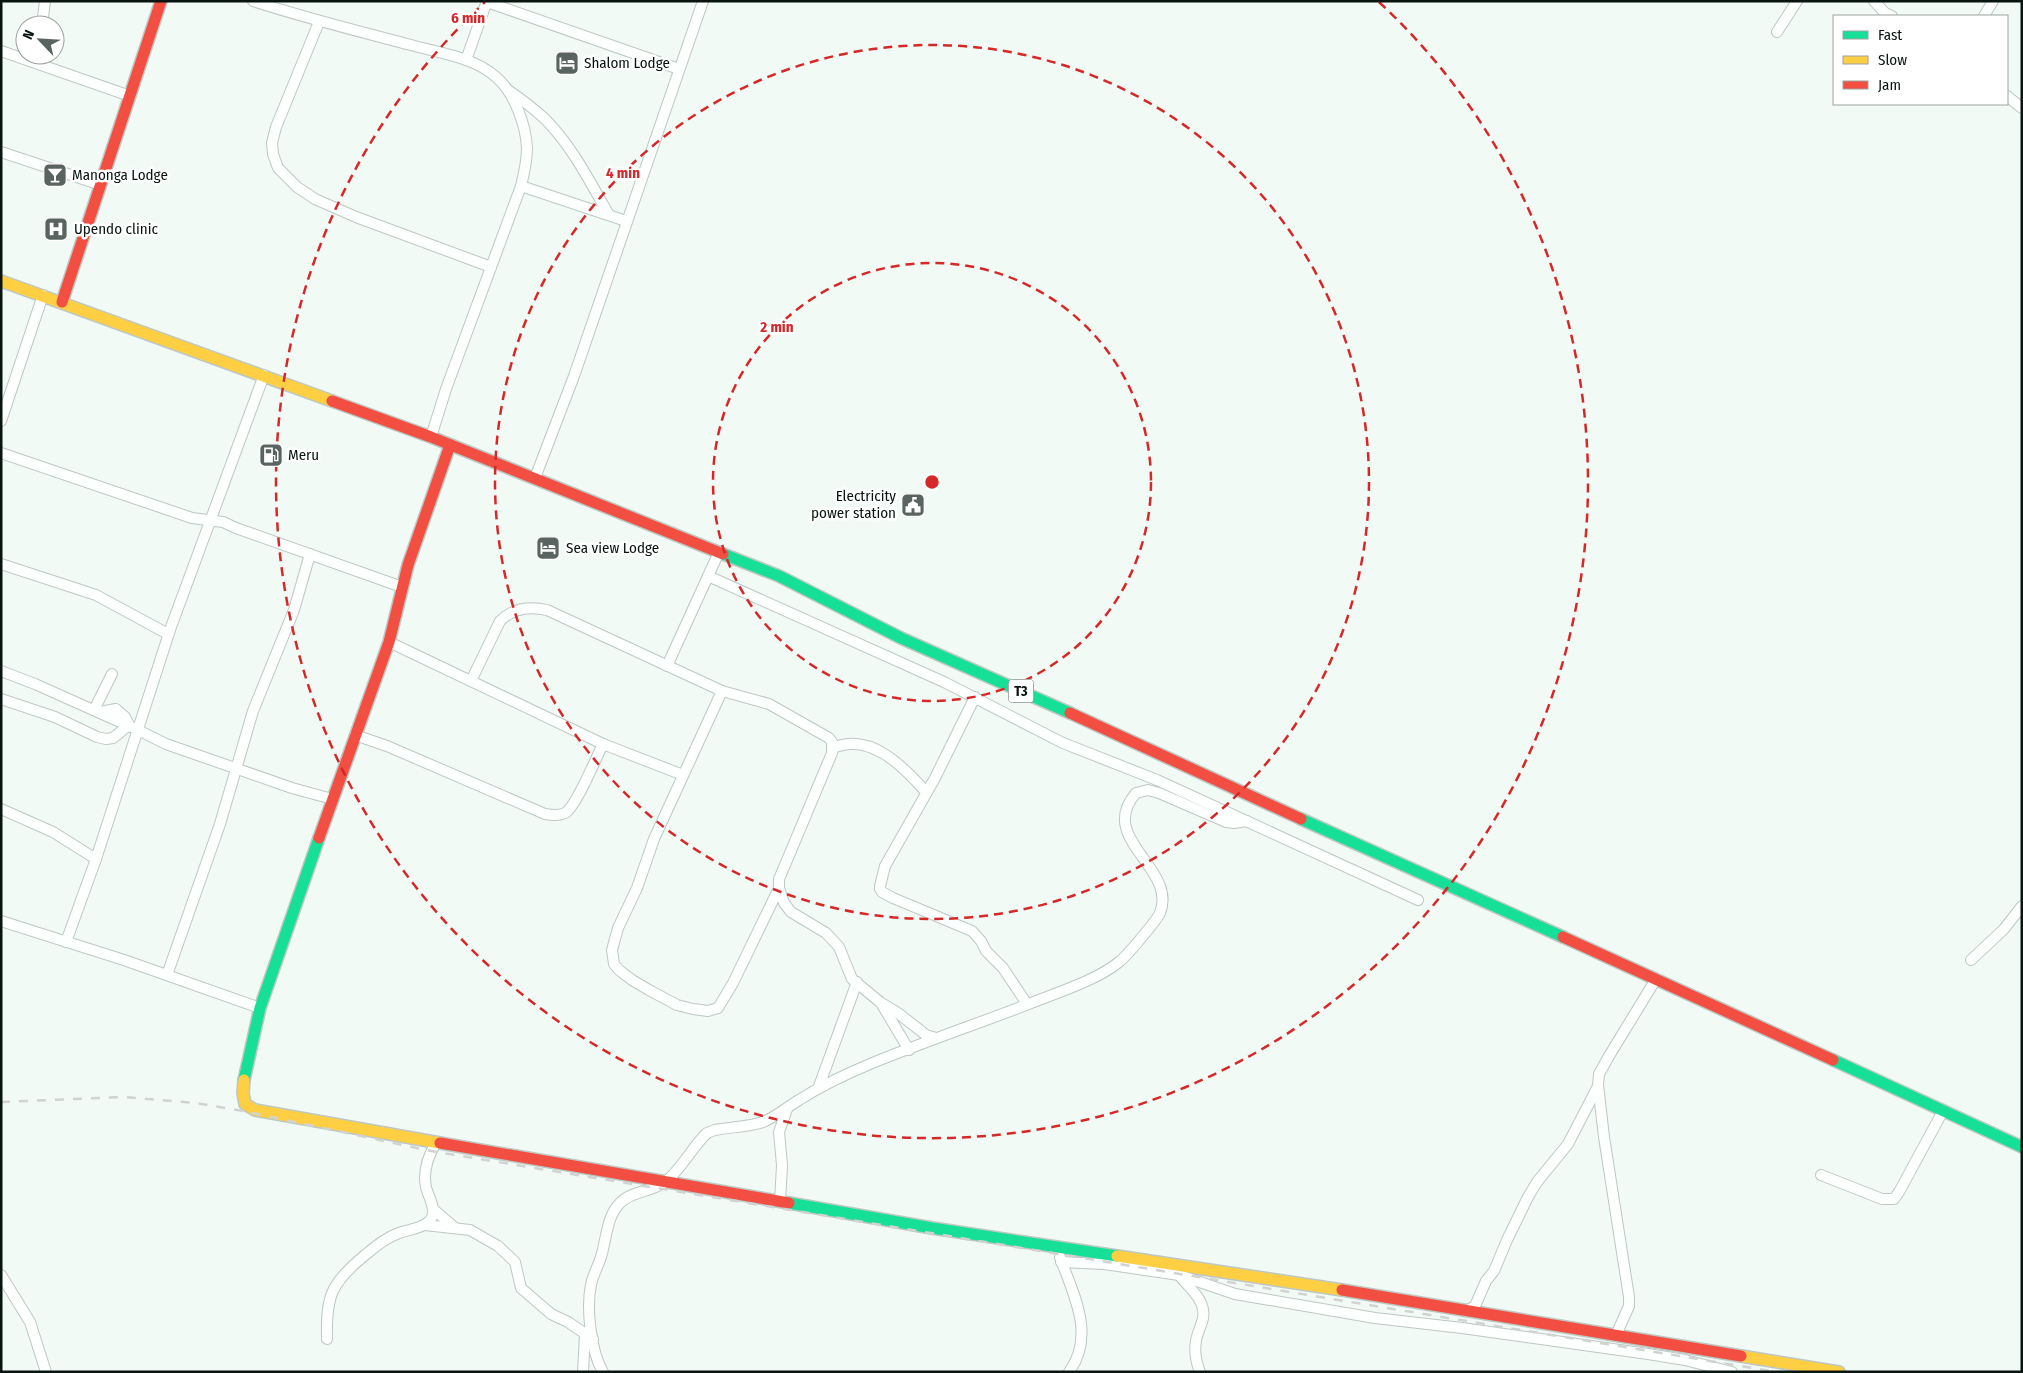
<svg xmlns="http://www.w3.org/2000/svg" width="2023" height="1373" font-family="'Fira Sans Condensed',sans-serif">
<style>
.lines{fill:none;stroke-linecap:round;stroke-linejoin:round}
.street-casing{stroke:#bdc8c3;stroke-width:12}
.fast-casing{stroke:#bdc8c3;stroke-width:14}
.slow-casing{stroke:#bdc8c3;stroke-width:14}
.jam-casing{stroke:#bdc8c3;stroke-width:14}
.street{stroke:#fdfefe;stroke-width:10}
.fast{stroke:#16e098;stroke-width:11}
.slow{stroke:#ffcf43;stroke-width:11}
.jam{stroke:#f24e42;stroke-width:11}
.rail{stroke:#d0d3d1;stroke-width:2.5;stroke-dasharray:9 9;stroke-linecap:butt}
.ring{fill:none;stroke:#d62828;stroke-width:2.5;stroke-dasharray:9 6}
.labels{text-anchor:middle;stroke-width:5;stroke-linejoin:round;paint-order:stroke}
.shield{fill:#fff;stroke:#515a57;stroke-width:1}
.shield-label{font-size:14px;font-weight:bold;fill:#07140f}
.poi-label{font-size:15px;fill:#07140f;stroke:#fff;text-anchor:start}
.centre{fill:#d62828;stroke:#fff;stroke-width:2.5}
.ring-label{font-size:15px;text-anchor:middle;font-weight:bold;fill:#d62828;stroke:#fff;stroke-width:5;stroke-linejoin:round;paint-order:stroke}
</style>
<rect width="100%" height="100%" fill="#f2faf6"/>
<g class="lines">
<!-- street casing -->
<g class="street-casing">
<g id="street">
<path d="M253,1C305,18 358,31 411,45C439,53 474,57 496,77C514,92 526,125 527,148C527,161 524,174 521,186L446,389L431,437"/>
<path d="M1874,1L1885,13L1892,16"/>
<path d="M487,2L679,69"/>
<path d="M1984,16L1993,1"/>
<path d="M319,22L276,127L272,143L273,154L278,168L297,187L315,199L356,217L491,267"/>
<path d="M42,25L45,1"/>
<path d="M1777,32L1797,1"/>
<path d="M1,51L130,96"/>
<path d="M466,60L487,1"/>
<path d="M508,90C521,99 533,108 545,119C572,146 590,182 609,215"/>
<path d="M2007,96L2022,108"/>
<path d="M1,152L101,185"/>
<path d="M521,186L626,221"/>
<path d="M1,421L43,295"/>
<path d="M1,453L192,518L223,522L236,528L402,587"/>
<path d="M535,478L574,376L703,1"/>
<path d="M1,564L96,595L168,634"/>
<path d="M708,576L944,682L1063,743L1157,780L1418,900"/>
<path d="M389,642L603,744L683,775"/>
<path d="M667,666L719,552"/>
<path d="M1,671L35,684L138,730L166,744L292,788L332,799"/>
<path d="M471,681L500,621C513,608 529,606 547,610L722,691L769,704L829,738L832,742V753L785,865L779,879V888L784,903L791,912L826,933L839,947L852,979L880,1002L898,1013L926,1035L936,1038"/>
<path d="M722,691L654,839L637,888L618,928L612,950L614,964L619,970L632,980L649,990L677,1005L693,1009L708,1011L718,1008L733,983L779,888"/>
<path d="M975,697L935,778L885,866L880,886V889L882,892L893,898L972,931L981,941L986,951L1003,968L1027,1004"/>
<path d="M1,699L55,717L97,737L106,739L113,738L129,725L125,717L116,709L100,712"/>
<path d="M94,710L112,674"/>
<path d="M355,735L387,746L545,814C551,815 559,816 565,813C576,807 596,758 603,744"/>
<path d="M833,748C870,732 903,766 926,792"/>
<path d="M1,809L53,832L96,859"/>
<path d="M1,921L124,960L260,1008"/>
<path d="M66,942L96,859L171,627L264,375"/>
<path d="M1971,960L2004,929L2022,906"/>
<path d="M167,975L220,824L253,711L294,610L310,554"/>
<path d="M881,1003L909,1050"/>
<path d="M818,1089L857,982"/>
<path d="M1821,1175L1882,1199H1894L1899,1192L1943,1111"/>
<path d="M780,1202L782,1165L779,1132L787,1109"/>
<path d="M433,1209L454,1227"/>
<path d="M425,1225L470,1230L498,1246L515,1262L521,1288L551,1314L568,1322L593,1339"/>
<path d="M1060,1257C1073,1294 1096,1335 1069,1372"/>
<path d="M1061,1262L1104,1264L1179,1275L1235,1294L1375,1318L1462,1328L1648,1354L1685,1360L1732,1372"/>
<path d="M1,1275L30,1322L46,1372"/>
<path d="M1179,1275C1186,1284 1197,1293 1201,1303C1208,1318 1198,1327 1196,1341C1194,1352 1196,1362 1200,1372"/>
<path d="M1466,1311L1475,1306L1486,1281L1494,1271L1507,1240L1528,1197L1537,1182L1568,1144L1598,1086"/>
<path d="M1616,1335L1629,1306V1297L1604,1137L1598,1085L1599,1074L1609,1056L1656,979"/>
<path d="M327,1339C326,1296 331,1283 364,1256C375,1247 385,1238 399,1233C410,1229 427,1228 432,1217C436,1208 428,1196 426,1187C423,1172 428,1156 436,1143"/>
<path d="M583,1372L585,1334"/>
<path d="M603,1372C591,1352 586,1308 591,1285C593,1273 601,1262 603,1249C607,1233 608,1215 620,1203C631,1191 652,1192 665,1182C681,1170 692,1147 707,1133L715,1130C730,1127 748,1127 763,1122C776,1117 787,1107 799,1100C821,1086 846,1074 870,1064C921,1043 974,1025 1026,1005C1053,994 1096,981 1119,962C1126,957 1157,920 1160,913C1178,868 1096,839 1136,793L1148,790L1159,793L1226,822L1234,823L1247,821"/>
</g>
</g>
<!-- fast casing -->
<g class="fast-casing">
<g id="fast">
<path d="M723,554L779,576L901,638L1070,713"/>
<path d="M1301,819L1563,937"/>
<path d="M1833,1060L2022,1147"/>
<path d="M244,1080L260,1008L319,838"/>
<path d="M789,1203L932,1228L1117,1256"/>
</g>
</g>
<!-- slow casing -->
<g class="slow-casing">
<g id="slow">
<path d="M1,281L332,401"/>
<path d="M244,1080L243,1093L245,1104L255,1110L440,1143"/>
<path d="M1117,1256L1342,1290"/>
<path d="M1741,1356L1839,1372"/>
</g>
</g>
<!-- jam casing -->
<g class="jam-casing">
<g id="jam">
<path d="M62,302L161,1"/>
<path d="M332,401L431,437L723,554"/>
<path d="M1070,713L1301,819"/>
<path d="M319,838L389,642L408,565L450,445"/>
<path d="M1563,937L1833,1060"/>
<path d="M440,1143L789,1203"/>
<path d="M1342,1290L1741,1356"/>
</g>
</g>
<!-- street -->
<use href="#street" class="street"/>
<!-- fast -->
<use href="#fast" class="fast"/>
<!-- slow -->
<use href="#slow" class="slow"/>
<!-- jam -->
<use href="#jam" class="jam"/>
<!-- rail -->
<path class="rail" d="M1,1102L124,1097L196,1103L243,1111L431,1151L1777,1372"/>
</g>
<!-- distance rings -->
<g class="ring">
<circle cx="932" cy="482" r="219"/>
<circle cx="932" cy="482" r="437"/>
<path d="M1379 2A656 656 0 1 1 485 2"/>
</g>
<!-- icons -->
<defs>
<g id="hotel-square" transform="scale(1.25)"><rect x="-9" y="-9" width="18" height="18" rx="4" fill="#596460" stroke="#fff"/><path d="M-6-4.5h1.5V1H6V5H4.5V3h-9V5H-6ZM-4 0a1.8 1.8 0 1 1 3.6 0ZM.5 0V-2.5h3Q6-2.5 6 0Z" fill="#fff"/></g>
<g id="bar-square" transform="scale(1.25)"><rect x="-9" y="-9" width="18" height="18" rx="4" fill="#596460" stroke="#fff"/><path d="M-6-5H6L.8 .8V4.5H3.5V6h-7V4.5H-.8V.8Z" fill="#fff"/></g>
<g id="hospital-square" transform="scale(1.25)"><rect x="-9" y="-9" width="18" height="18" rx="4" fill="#596460" stroke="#fff"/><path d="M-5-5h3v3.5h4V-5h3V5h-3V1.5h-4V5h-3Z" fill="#fff"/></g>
<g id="fuel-square" transform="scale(1.25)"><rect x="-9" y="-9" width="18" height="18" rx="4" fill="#596460" stroke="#fff"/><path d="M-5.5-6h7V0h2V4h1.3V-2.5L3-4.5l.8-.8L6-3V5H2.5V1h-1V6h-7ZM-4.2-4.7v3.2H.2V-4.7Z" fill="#fff"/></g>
<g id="civic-square" transform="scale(1.25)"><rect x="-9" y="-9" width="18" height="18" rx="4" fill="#596460" stroke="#fff"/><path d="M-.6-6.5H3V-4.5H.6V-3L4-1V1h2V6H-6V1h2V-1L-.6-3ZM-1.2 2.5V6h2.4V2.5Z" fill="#fff"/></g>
</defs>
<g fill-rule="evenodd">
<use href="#hotel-square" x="567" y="63"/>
<use href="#bar-square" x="55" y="175"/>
<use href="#hospital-square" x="56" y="229"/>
<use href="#fuel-square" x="271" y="455"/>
<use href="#civic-square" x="913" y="505"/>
<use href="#hotel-square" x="548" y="548"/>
</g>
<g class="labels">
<!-- shield labels -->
<rect class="shield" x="1008.5" y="679.5" width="25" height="23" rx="4"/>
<g class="shield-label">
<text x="1021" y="696">T3</text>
</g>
<!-- poi labels -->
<g class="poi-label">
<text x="584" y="68">Shalom Lodge</text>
<text x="72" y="180">Manonga Lodge</text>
<text x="74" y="234">Upendo clinic</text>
<text x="288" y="460">Meru</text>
<text x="896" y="501" text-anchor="end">Electricity<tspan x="896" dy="17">power station</tspan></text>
<text x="566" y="553">Sea view Lodge</text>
</g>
</g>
<circle cx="932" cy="482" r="8" class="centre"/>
<g class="ring-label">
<text x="468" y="23">6 min</text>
<text x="623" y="178">4 min</text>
<text x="777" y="332">2 min</text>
</g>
<!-- border -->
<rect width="2023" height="1373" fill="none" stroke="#07140f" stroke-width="5"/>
<!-- legend -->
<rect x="1833" y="15" width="175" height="90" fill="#ffffff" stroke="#9ca19f"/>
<rect x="1843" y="31" width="25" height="8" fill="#16e098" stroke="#9ca19f"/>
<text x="1878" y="40" font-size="15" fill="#07140f">Fast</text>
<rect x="1843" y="56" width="25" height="8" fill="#ffcf43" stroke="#9ca19f"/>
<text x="1878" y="65" font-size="15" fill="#07140f">Slow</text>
<rect x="1843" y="81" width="25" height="8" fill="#f24e42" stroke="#9ca19f"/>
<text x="1878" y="90" font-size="15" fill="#07140f">Jam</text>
<!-- north arrow -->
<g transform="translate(40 40) rotate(295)"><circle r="24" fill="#ffffff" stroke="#9ca19f"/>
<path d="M0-4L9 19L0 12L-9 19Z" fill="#596460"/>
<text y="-8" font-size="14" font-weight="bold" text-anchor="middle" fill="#07140f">N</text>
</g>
</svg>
